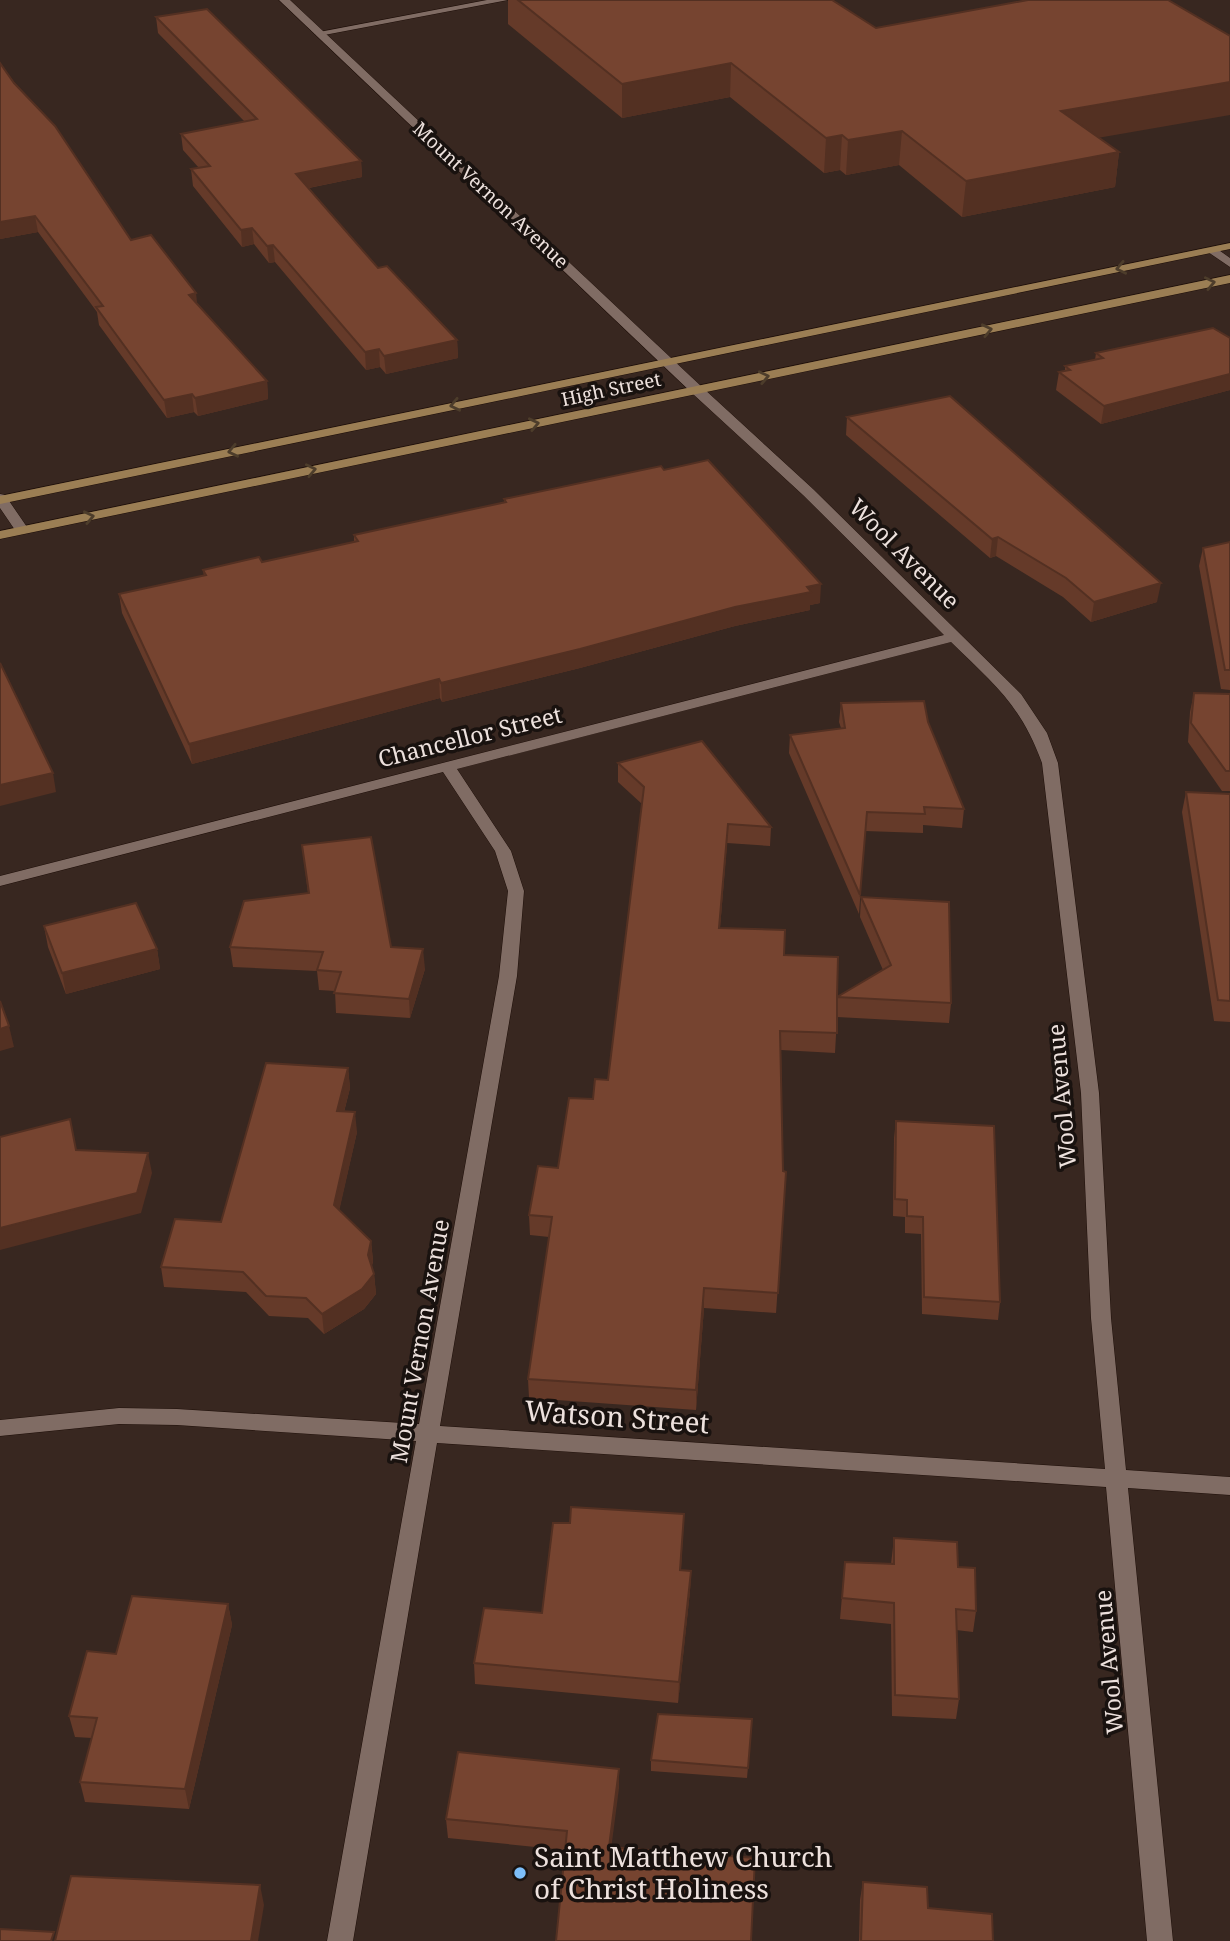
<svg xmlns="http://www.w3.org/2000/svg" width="1230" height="1941" font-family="'Noto Serif',serif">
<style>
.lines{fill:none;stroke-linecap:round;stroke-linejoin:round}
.minor-casing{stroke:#1e0f09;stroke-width:1}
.tertiary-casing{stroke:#1e0f09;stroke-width:1}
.secondary-casing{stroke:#1e0f09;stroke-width:1}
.minor{fill:#806c64;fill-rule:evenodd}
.tertiary{fill:#806c64;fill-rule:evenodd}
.secondary{fill:#9b7e54;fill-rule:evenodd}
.wall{fill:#653a29}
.shaded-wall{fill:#533022}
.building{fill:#764430;stroke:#533022;stroke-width:2}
.oneway{stroke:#4d3d2b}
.poi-dot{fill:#7dbef9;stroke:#19120f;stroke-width:2.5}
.labels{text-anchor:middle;stroke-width:7;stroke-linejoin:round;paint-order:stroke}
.far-street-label{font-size:19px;fill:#ede1dd;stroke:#19120f}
.street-label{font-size:23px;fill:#ede1dd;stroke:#19120f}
.near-street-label{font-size:28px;fill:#ede1dd;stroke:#19120f}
.near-poi-label{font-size:28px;fill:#ede1dd;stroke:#19120f;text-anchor:start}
</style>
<rect width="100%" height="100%" fill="#382720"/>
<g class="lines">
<!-- minor casing -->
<g class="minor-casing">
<g id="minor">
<path d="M487,0H508L319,36L314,33Z"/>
<path d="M1208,248H1216L1230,258V267L1208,252Z"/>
<path d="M698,387L703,388L813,489L1021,694L1047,733L1058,763L1099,1093L1111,1318L1126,1470L1230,1477V1495L1128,1488L1173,1941H1147L1106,1487L437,1443L353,1941H327L416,1441L177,1425L119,1424L0,1436V1420L119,1408L177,1409L419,1424L499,976L508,891L495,851L443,772L0,886V876L944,635L803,495L693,394L692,391ZM951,642C994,684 1021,705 1042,763L1081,1093L1091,1318L1105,1469L440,1426L517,976L524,891L511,851L457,769Z"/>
<path d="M0,494L5,495L29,530L27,533H17L15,530L0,508Z"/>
</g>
</g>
<!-- tertiary casing -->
<g class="tertiary-casing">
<path id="tertiary" d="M279,0H290L703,388V394H693Z"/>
</g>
<!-- secondary casing -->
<g class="secondary-casing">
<g id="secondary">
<path d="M1230,243V249L0,504V496Z"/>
<path d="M1230,275V283L0,539V531Z"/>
</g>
</g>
<!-- minor -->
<use href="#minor" class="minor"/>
<!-- tertiary -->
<use href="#tertiary" class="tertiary"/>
<!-- secondary -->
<use href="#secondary" class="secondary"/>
</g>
<!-- wall -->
<g class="wall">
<path d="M508,0H832L876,28L1100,138L1119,152L1115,187L962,217L899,165L846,175L840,170L824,173L730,97L622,118L508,24Z"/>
<path d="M156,17L361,161L362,177L309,188L378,268L457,340L458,358L386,374L380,367L366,370L275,262L269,263L254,244L242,247L193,186L191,169L199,168L183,150L181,134L245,122L158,33Z"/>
<path d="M0,63L131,240L197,303L267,381L268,399L198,416L194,412L167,418L99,325L97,312L38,232L0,239Z"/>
<path d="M1230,338V390L1101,424L1056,390L1059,372L1065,371V366L1095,360L1096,353Z"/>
<path d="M847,417L1157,602L1091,622L1063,597L996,556L990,558L846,435Z"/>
<path d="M664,470L820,603L810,605V610L735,626L580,668L442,702L440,698L192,764L122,613L119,594L204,576L203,570L262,562L354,542V535L504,503V499Z"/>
<path d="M1230,542V690L1221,689L1199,566L1203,548Z"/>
<path d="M1194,693L1230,694V791H1222L1188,742L1190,712Z"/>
<path d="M841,703L928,722L964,809L962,828L923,825V833L865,831L859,914L789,753L790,735L841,728L839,722Z"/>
<path d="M618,763L771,827L770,846L727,843L720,928L784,955L837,997L883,970L860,917L861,897L951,1003L949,1023L837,1017L835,1053L781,1050L783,1171L786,1172L776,1313L704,1308L696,1410L529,1398L528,1379L549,1237L530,1235L529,1215L558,1168L593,1099L608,1080L642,804L618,782Z"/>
<path d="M1186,792L1230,794V1022L1214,1021L1182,812Z"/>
<path d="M302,845L391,947L425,969L410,1018L336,1013L335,991L319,990L317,971L233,967L230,947L308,893Z"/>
<path d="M44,926L157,949L160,969L66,994L48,947Z"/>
<path d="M348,1068L350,1088L344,1112L357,1132L339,1210L371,1241L373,1261L372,1266L374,1274L376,1294L364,1309L324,1334L308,1318L269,1316L246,1292L164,1287L161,1267L221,1222Z"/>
<path d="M896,1121L1000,1302L998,1320L922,1314L921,1234L905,1233V1217L893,1216L894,1138Z"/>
<path d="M684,1514L681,1570L691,1571L690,1591L678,1703L475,1684L474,1663L542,1613L570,1523Z"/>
<path d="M894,1538L958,1567L976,1611L973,1632L956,1630L959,1699L956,1719L892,1716L891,1624L840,1619L845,1562L891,1564Z"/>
<path d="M228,1604L232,1625L189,1809L85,1802L80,1782L92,1738L75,1737L69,1716L116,1654Z"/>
<path d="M752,1719L747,1778L651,1771V1760Z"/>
<path d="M619,1788L565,1850L448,1838L446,1819Z"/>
<path d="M863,1882L928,1908L993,1941H859L860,1900Z"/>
</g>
<!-- shaded-wall -->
<g class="shaded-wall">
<path d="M731,63L730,97L622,118V84Z"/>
<path d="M1230,82V115L1057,145L1061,111Z"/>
<path d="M902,131L899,165L846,175L848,140Z"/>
<path d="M842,135L840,170L824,173L826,138Z"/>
<path d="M1119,152L1115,187L962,217L966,181Z"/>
<path d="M361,161L362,177L298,190L296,174Z"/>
<path d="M35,216L38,232L0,239V222Z"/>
<path d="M252,228L254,244L242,247L241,230Z"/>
<path d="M273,245L275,262L269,263L267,246Z"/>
<path d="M196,293L198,311L189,295Z"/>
<path d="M457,340L458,358L386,374L384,356Z"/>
<path d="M379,349L380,367L366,370L365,352Z"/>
<path d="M1230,374V390L1101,424L1104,406Z"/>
<path d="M267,381L268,399L198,416L195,398Z"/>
<path d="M192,394L194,412L167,418L164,400Z"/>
<path d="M998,537L996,556L990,558L992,539Z"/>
<path d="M1161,583L1157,602L1091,622L1094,602Z"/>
<path d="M821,584L820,603L810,605V610L735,626L580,668L442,702L441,683Z"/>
<path d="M439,679L440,698L192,764L189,744Z"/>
<path d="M53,773L56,792L0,806V785Z"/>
<path d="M728,824L727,843L718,947L719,928Z"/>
<path d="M157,949L160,969L66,994L62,973Z"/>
<path d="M423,949L425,969L410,1018L409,999Z"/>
<path d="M9,1026L14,1047L0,1051V1029Z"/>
<path d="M348,1068L350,1088L339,1131L337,1111Z"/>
<path d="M355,1112L357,1132L336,1225L334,1205Z"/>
<path d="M148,1153L152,1173L141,1213L0,1250V1228Z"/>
<path d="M371,1241L373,1261L369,1275L368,1255Z"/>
<path d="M374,1274L376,1294L364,1309L324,1334L322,1314Z"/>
<path d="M704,1288V1308L696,1410V1390Z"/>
<path d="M691,1571L690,1591L678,1703L679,1682Z"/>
<path d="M228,1604L232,1625L189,1809L185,1789Z"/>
<path d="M619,1769V1788L609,1865V1847Z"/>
<path d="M260,1885L264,1905L258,1941H251Z"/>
</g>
<!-- building -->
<g class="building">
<path d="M518,0H832L876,28L1028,0H1168L1230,36V82L1061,111L1119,152L966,181L902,131L848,140L842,135L826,138L731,63L622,84Z"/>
<path d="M207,9L361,161L296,174L378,268L387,266L457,340L384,356L379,349L365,352L273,245L267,246L252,228L241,230L191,169L210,166L181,134L257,119L156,17Z"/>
<path d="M0,63L14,83L55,126L131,240L151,235L196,293L189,295L267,381L195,398L192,394L164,400L96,307L103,306L35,216L0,222Z"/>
<path d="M1213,328L1230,338V374L1104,406L1059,372L1070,370L1065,366L1103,358L1096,353Z"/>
<path d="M950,396L1161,583L1094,602L1066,578L998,537L992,539L847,417Z"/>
<path d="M708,460L821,584L807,587L811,592L735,607L580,649L441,683L439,679L189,744L119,594L206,575L203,570L259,557L262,562L358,541L354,535L506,502L504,499L661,466L664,470Z"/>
<path d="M1230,542V670H1225L1203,548Z"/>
<path d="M0,663L53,773L0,785Z"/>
<path d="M1194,693L1230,694V771H1226L1191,723Z"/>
<path d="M924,701L928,722L964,809L924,807L925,814L867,812L860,895L790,735L845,728L841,703Z"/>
<path d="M702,741L771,827L728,824L719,928L785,930L784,955L838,957L837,997L891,965L861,897L949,902L951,1003L837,997V1033L780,1031L783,1171L786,1172L778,1293L704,1288L696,1390L528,1379L552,1217L529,1215L538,1166L558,1168L569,1098L593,1099L595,1079L608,1080L644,787L618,763Z"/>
<path d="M1186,792L1230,794V1001L1218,1000Z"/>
<path d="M371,837L391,947L423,949L409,999L334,993L341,972L317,970L323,952L230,947L244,901L309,893L302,845Z"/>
<path d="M136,903L157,949L62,973L44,926Z"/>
<path d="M0,1001L9,1026L0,1029Z"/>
<path d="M266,1063L348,1068L337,1111L355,1112L334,1205L371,1241L368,1255L374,1274L362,1289L322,1314L306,1298L266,1296L243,1272L161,1267L175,1219L221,1222Z"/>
<path d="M70,1119L76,1150L148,1153L137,1193L0,1228V1137Z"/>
<path d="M896,1121L994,1126L1000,1302L924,1297L923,1217L907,1216V1200L895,1199Z"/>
<path d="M571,1507L684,1514L680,1570L691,1571L679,1682L474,1663L484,1608L542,1613L553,1523H570Z"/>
<path d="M894,1538L957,1542L958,1567L975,1568L976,1611L956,1609L959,1699L895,1695L894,1603L842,1598L845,1562L894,1564Z"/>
<path d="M132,1596L228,1604L185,1789L80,1782L97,1718L69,1716L87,1651L116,1654Z"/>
<path d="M658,1714L752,1719L748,1768L651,1760Z"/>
<path d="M458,1752L619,1769L609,1847L755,1858L751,1941H556L567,1831L446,1819Z"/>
<path d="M71,1876L260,1885L251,1941H55Z"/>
<path d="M863,1882L927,1887L928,1908L992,1914L993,1941H861Z"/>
<path d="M0,1929L54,1932L51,1941H0Z"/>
</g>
<!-- one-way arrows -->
<defs><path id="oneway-chevron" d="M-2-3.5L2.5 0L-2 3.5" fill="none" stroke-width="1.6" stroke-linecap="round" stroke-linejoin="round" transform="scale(1.75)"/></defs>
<g class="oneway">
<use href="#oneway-chevron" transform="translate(1121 268) rotate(168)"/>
<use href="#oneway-chevron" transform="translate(1210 283) rotate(-12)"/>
<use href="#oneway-chevron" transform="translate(987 330) rotate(-12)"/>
<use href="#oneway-chevron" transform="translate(764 377) rotate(-12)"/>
<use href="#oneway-chevron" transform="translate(455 405) rotate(168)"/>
<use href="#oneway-chevron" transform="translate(534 424) rotate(-12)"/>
<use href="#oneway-chevron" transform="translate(233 451) rotate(168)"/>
<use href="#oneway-chevron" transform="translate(311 470) rotate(-12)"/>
<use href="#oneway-chevron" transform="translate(89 517) rotate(-12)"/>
</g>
<!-- markers -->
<circle class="poi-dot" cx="520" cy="1873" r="7"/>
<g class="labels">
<!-- far-street labels -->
<g class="far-street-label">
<text transform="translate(491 195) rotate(43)" y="7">Mount Vernon Avenue</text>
<text transform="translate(611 389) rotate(-12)" y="7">High Street</text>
</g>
<!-- street labels -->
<g class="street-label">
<text transform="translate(904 554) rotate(45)" y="8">Wool Avenue</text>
<text transform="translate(470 737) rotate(-14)" y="8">Chancellor Street</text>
<text transform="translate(1062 1096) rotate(-95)" y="8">Wool Avenue</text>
<text transform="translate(420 1341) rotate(-80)" y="8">Mount Vernon Avenue</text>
<text transform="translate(1109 1662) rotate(-95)" y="8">Wool Avenue</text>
</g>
<!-- near-street labels -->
<g class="near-street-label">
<text transform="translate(617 1417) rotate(4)" y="10">Watson Street</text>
</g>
<!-- near-poi labels -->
<g class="near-poi-label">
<text x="534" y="1867">Saint Matthew Church<tspan x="534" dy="32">of Christ Holiness</tspan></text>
</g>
</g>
</svg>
